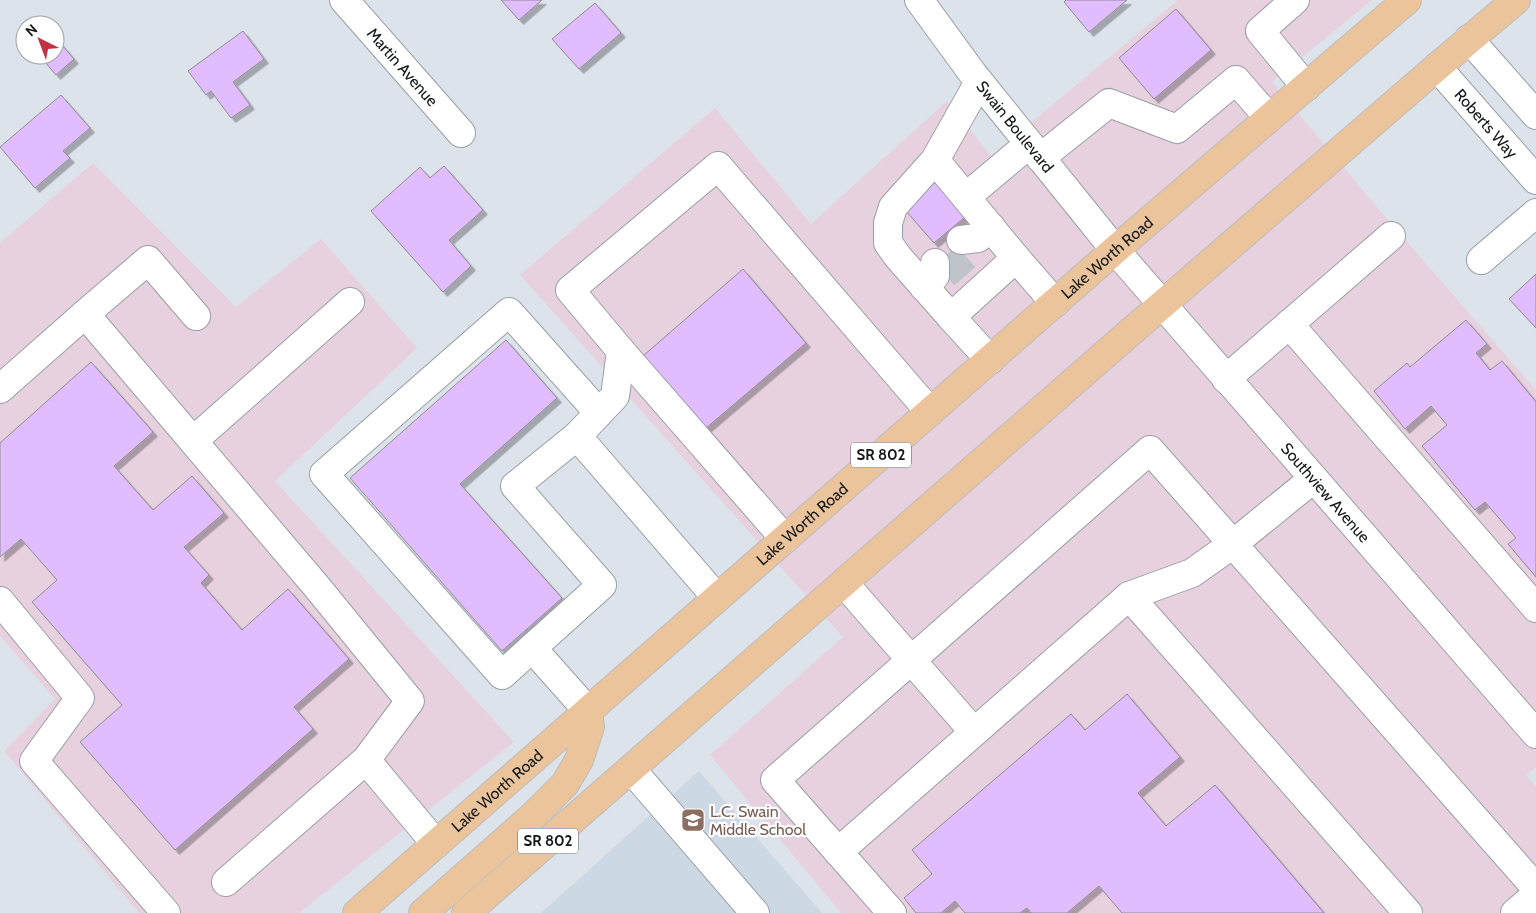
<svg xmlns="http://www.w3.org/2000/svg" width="1536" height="913" font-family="Cabin,sans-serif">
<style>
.commercial{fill:#e7d1df}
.built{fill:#ccd8e4}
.building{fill:#e1bdff;stroke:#8f8c93;filter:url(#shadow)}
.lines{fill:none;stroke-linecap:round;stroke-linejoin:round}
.minor-tunnel{stroke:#bfc4cb;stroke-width:28;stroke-dasharray:28 14;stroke-linecap:butt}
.minor-casing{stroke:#999fa6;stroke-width:30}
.major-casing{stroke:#bdbebf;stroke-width:30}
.minor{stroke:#fff;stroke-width:28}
.major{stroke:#ebc49b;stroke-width:28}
.labels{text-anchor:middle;stroke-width:4.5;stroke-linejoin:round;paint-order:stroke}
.shield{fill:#fff;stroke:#5a5d5e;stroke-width:1}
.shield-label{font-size:15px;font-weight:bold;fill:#141719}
.street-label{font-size:16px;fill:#141719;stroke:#fff}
.education-label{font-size:16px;fill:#785e54;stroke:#fff;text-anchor:start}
</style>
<defs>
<filter id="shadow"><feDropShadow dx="4.5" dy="4.5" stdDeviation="0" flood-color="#0004"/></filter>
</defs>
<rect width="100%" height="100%" fill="#dde3ea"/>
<!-- commercial -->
<g class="commercial">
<path d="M1178,0H1372L1272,82L1375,205L1536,390V767L1526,775L1536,787V913H841L710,755L843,637L520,275L715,108L811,224L947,101L991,156Z"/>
<path d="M93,163L236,307L321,239L417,348L275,481L514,742L299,913H139L4,751L55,699L0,636V243Z"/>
</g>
<!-- built -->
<path class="built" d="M699,771L822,913H541Z"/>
<!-- building -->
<g class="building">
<path d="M501,0H542L519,20Z"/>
<path d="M1066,0H1127L1089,32L1064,2Z"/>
<path d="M595,3L621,33L579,69L552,39Z"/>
<path d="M1176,9L1211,50L1154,99L1119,58Z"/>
<path d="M243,31L264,59L233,82L250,105L231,118L211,91L206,95L188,71Z"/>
<path d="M55,37L74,59L56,75L39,55H55Z"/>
<path d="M61,95L90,128L63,151L70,158L35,188L0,147Z"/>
<path d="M444,166L483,210L449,240L471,266L443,292L371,211L420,167L430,178Z"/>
<path d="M930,176L965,217L934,243L899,203Z"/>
<path d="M743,269L806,343L705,429L643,356Z"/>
<path d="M1536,274V328L1509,299Z"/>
<path d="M1466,320L1487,344L1476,353L1490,370L1502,361L1536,402V577L1508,544L1516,538L1485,502L1475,510L1422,446L1447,425L1431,406L1405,429L1374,391L1407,363L1410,367Z"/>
<path d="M506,340L557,398L460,484L562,598L502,651L350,478Z"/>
<path d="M91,362L153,432L114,466L153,510L192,476L224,513L184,547L209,575L201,583L242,630L288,589L349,659L294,707L313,729L175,850L80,742L122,705L32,602L57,580L21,539L0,557V443Z"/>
<path d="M1127,694L1180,757L1138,793L1166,826L1215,785L1324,913H1122L1099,886L1067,913H1031L1027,908L1020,913H965L955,901L941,913H916L904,898L932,874L912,850L1071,714L1085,730Z"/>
</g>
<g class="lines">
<!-- minor-tunnel -->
<path class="minor-tunnel" d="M945,275L971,252"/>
<!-- minor casing -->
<g class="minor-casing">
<g id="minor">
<path id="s1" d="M344,0L461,133"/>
<path id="s2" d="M919,0L973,74L1115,250L1536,734"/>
<path d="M1295,0L1260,31L1306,87"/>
<path d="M1469,39L1536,115"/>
<path id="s3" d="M1437,67L1536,180"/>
<path d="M1040,158L1109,103L1177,129L1236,80L1269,118"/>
<path d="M935,160L1016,258L951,317L898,257L888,243V223L893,207L935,160L979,82"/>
<path d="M966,197L1029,144"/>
<path d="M961,240L978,238L991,227"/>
<path d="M1016,258L1055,303"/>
<path d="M1481,260L1536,213"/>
<path d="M924,287L935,276V263"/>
<path d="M85,314L148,260L196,316"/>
<path d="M951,317L990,360"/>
<path d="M1289,324L1536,608"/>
<path d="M621,351L615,396L577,436L717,598"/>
<path d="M1226,379L1391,236"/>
<path d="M0,389L85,314L317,587L410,701L366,760L436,844"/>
<path d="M577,436L515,486L602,585L532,648L588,711"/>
<path d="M193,441L350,302"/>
<path d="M785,539L621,351L570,290L718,166L930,412"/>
<path d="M844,583L974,732"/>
<path d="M1129,596L1408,913"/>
<path d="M0,601L80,698L34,761L166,913"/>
<path d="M532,648L502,675L324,474L509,312L599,413"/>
<path d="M631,769L755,913"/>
<path d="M838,852L1129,596L1192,573L1233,544L1313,479"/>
<path d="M226,882L366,760"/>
<path d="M892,913L775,780L1150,450L1536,888"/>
<path d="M1515,913L1536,895"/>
</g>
</g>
<!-- major casing -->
<g class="major-casing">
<g id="major">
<path id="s4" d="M357,913L1115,250L1407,0"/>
<path d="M423,913L534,815L565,784L579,760L590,727L588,711"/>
<path d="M466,913L1127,335L1437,67L1516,0"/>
</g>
</g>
<!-- minor -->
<use href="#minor" class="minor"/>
<!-- major -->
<use href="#major" class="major"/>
</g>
<!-- icons -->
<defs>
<g id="school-square" transform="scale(1.25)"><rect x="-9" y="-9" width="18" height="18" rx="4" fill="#8d6e63" stroke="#fff"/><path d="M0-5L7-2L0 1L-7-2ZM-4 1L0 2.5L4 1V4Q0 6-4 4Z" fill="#fff"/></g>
</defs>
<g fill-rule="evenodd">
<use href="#school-square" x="693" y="820"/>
</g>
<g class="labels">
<!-- shield labels -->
<g class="shield">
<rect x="851" y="442.5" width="60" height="25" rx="4"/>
<rect x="518" y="828.5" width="60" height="25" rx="4"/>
</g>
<g class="shield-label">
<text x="881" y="460">SR 802</text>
<text x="548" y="846">SR 802</text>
</g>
<!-- street labels -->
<g class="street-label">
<text dy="6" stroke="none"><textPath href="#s1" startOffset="89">Martin Avenue</textPath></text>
<text dy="6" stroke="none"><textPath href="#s3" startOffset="75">Roberts Way</textPath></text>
<text dy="6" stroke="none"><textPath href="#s2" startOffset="159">Swain Boulevard</textPath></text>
<text dy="6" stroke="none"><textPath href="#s4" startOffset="996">Lake Worth Road</textPath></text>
<text dy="6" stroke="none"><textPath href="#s2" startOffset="639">Southview Avenue</textPath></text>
<text dy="6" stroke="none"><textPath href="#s4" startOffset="591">Lake Worth Road</textPath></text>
<text dy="6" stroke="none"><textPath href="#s4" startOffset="186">Lake Worth Road</textPath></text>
</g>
<!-- education labels -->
<g class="education-label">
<text x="710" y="817">L.C. Swain<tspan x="710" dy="18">Middle School</tspan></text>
</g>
</g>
<!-- north arrow -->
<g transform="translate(40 40) rotate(318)"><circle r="24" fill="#ffffff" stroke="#a1a2a3"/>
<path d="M0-4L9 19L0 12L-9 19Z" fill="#c23144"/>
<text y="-8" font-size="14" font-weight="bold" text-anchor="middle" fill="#141719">N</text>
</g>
</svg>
